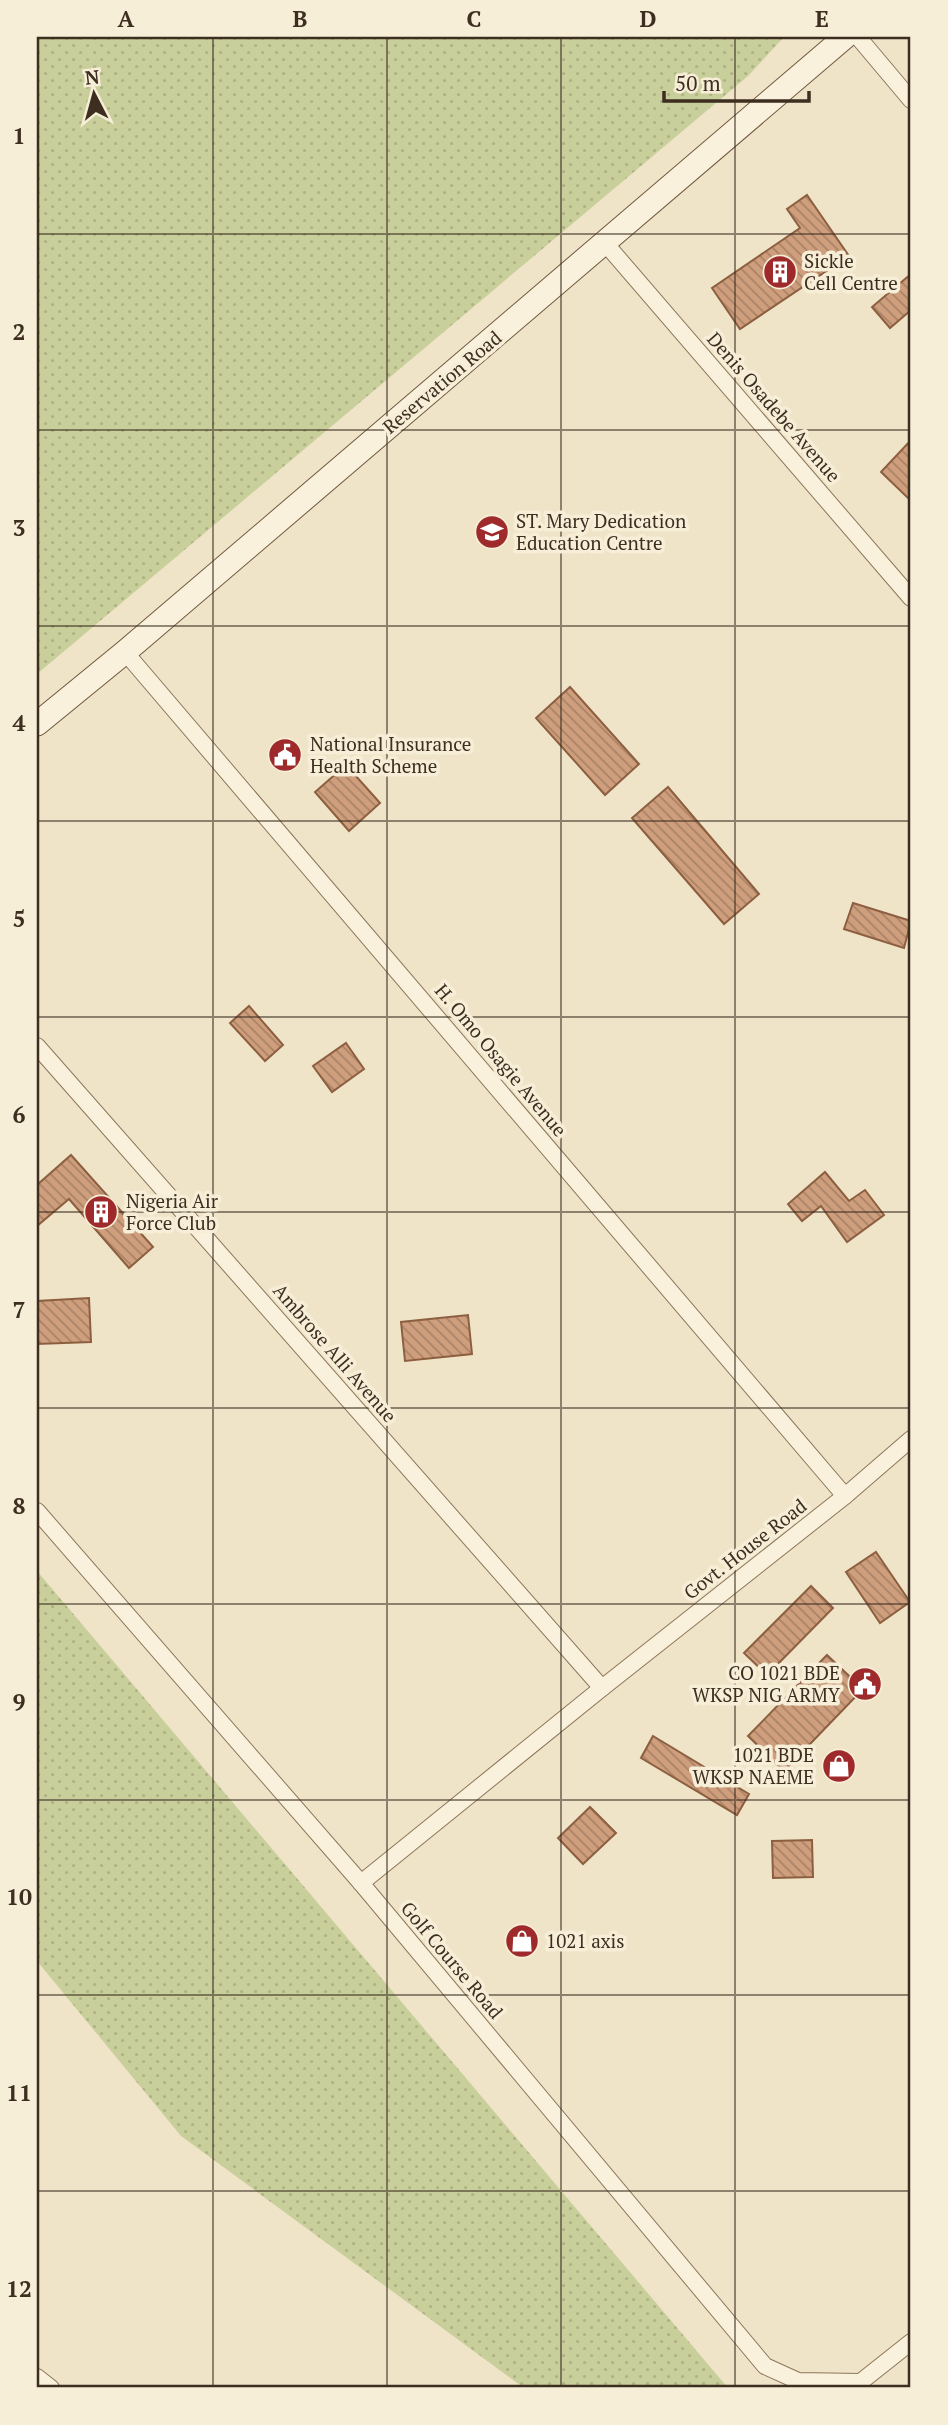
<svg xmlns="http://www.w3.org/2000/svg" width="948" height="2425" font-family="'PT Serif',serif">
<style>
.grass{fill:url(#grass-dots)}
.building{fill:url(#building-back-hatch);stroke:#8d5f41;stroke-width:2}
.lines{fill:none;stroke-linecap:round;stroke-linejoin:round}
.street-casing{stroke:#8d765c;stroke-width:18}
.secondary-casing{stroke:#6f573f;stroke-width:25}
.street{stroke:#faf1dc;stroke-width:16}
.secondary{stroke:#faf1dc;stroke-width:23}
.grid{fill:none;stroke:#3d2e20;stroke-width:2;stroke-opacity:0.55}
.labels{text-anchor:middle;stroke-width:7;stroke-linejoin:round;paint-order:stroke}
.poi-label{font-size:19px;fill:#3d2e20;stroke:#f7eed8;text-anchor:start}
.street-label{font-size:19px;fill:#3d2e20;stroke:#f7eed8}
.neatline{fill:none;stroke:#3d2e20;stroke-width:2.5}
.grid-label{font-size:23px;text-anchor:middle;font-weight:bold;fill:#3d2e20}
</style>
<defs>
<pattern id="grass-dots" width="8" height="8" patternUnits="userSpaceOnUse" patternTransform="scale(1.75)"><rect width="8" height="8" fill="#c9cf9b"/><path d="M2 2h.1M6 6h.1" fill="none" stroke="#aeb285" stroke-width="1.8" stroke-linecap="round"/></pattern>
<pattern id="building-back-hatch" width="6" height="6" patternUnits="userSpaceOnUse" patternTransform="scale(1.75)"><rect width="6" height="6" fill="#cf9f7d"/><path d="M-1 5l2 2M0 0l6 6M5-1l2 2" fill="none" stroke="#a98266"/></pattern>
</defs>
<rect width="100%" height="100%" fill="#f0e4c8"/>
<!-- grass -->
<g class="grass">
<path d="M37,37H784L748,76L37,674Z"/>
<path d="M37,1571L728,2388H524L181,2136L37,1961Z"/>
</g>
<!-- building -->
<g class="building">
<path d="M807,195L849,256L740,329L712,288L800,228L787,209Z"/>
<path d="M911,274V310L890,328L872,307Z"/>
<path d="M911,440V501L881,472Z"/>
<path d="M570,687L639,764L605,795L536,718Z"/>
<path d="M346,765L380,803L349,831L315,792Z"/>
<path d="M668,787L759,894L724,924L632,818Z"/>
<path d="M853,903L911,921L904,948L844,929Z"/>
<path d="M249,1006L283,1045L265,1061L230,1023Z"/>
<path d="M346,1043L364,1069L332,1092L313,1066Z"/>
<path d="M71,1155L153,1247L129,1268L69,1199L37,1226V1185Z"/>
<path d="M825,1172L849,1201L865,1190L884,1215L847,1242L821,1206L802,1221L788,1204Z"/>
<path d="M89,1298L91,1342L37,1344V1301Z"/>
<path d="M468,1315L472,1354L405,1361L401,1322Z"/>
<path d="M876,1552L910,1602L880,1623L846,1572Z"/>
<path d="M811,1586L833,1608L767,1675L744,1653Z"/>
<path d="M827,1655L863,1689L784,1771L748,1736Z"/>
<path d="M653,1736L749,1794L737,1815L641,1758Z"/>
<path d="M590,1807L616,1833L583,1864L558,1838Z"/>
<path d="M812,1840L813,1877L773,1878L772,1841Z"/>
</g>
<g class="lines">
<!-- street casing -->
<g class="street-casing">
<g id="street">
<path d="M858,37L911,100"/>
<path d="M605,243L911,598"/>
<path d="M125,652L845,1496"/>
<path d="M37,1046L602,1688"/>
<path d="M37,1511L361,1883L765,2366L798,2381L861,2382"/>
<path d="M361,1883L602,1688L845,1496L911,1439"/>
<path d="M37,2377L51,2388"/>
<path d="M853,2388L911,2342"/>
</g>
</g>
<!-- secondary casing -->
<g class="secondary-casing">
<path id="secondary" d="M37,724L125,652L845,37"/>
</g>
<!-- street -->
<use href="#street" class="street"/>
<!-- secondary -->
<use href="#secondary" class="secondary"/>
</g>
<!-- grid -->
<path class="grid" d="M213,37V2388M387,37V2388M561,37V2388M735,37V2388M37,234H911M37,430H911M37,626H911M37,821H911M37,1017H911M37,1212H911M37,1408H911M37,1604H911M37,1800H911M37,1995H911M37,2191H911"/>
<!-- icons -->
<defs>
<g id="building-disc" transform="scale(1.75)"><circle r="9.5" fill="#9e2a2b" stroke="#f7eed8"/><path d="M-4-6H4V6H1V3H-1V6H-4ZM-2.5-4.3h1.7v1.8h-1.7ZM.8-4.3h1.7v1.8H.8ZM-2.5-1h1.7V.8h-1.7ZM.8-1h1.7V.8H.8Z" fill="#fff"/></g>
<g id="school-disc" transform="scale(1.75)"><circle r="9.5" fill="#9e2a2b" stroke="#f7eed8"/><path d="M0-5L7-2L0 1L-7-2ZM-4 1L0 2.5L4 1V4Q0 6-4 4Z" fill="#fff"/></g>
<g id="civic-disc" transform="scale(1.75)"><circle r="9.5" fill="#9e2a2b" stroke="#f7eed8"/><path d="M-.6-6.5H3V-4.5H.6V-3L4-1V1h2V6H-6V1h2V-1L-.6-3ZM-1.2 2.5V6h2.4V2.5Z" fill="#fff"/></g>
<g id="shop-disc" transform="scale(1.75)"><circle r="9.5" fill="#9e2a2b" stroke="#f7eed8"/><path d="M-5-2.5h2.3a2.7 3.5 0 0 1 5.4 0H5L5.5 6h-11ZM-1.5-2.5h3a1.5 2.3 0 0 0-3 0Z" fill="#fff"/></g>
</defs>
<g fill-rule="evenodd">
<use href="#building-disc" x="780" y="272"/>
<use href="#school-disc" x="492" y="532"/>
<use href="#civic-disc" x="285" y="755"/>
<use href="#building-disc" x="101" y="1212"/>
<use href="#civic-disc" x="865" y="1684"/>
<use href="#shop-disc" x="839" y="1766"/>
<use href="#shop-disc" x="522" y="1941"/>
</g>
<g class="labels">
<!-- poi labels -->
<g class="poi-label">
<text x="804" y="268">Sickle<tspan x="804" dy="22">Cell Centre</tspan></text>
<text x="516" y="528">ST. Mary Dedication<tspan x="516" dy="22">Education Centre</tspan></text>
<text x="310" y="751">National Insurance<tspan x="310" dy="22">Health Scheme</tspan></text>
<text x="126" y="1208">Nigeria Air<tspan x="126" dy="22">Force Club</tspan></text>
<text x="840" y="1680" text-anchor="end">CO 1021 BDE<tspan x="840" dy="22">WKSP NIG ARMY</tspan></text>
<text x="814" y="1762" text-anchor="end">1021 BDE<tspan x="814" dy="22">WKSP NAEME</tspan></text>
<text x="546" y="1948">1021 axis</text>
</g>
<!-- street labels -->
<g class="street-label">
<text transform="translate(442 382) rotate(-40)" y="7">Reservation Road</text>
<text transform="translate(774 407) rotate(49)" y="7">Denis Osadebe Avenue</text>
<text transform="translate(501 1060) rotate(50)" y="7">H. Omo Osagie Avenue</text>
<text transform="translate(335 1353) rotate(49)" y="7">Ambrose Alli Avenue</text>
<text transform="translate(745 1549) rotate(-38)" y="7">Govt. House Road</text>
<text transform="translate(452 1960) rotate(50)" y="7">Golf Course Road</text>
</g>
</g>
<!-- border -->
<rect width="948" height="2425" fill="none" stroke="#f7eed8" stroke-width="77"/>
<!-- north arrow -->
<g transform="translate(94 94) rotate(354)" stroke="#f7eed8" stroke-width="5" paint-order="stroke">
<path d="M0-5L12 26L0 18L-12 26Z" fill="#3d2e20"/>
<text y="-10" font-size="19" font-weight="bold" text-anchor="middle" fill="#3d2e20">N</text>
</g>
<!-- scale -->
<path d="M664 91v10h145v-10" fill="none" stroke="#3d2e20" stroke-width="3.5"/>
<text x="675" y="91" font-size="21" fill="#3d2e20" stroke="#f7eed8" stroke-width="5" paint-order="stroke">50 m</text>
<rect x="38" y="38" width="871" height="2348" class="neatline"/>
<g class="grid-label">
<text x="126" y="27">A</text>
<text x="300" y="27">B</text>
<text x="474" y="27">C</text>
<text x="648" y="27">D</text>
<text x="822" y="27">E</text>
<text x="19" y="144">1</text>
<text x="19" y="340">2</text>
<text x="19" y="536">3</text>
<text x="19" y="731">4</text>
<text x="19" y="927">5</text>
<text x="19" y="1123">6</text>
<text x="19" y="1318">7</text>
<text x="19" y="1514">8</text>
<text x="19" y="1710">9</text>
<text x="19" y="1905">10</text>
<text x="19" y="2101">11</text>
<text x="19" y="2297">12</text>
</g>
</svg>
